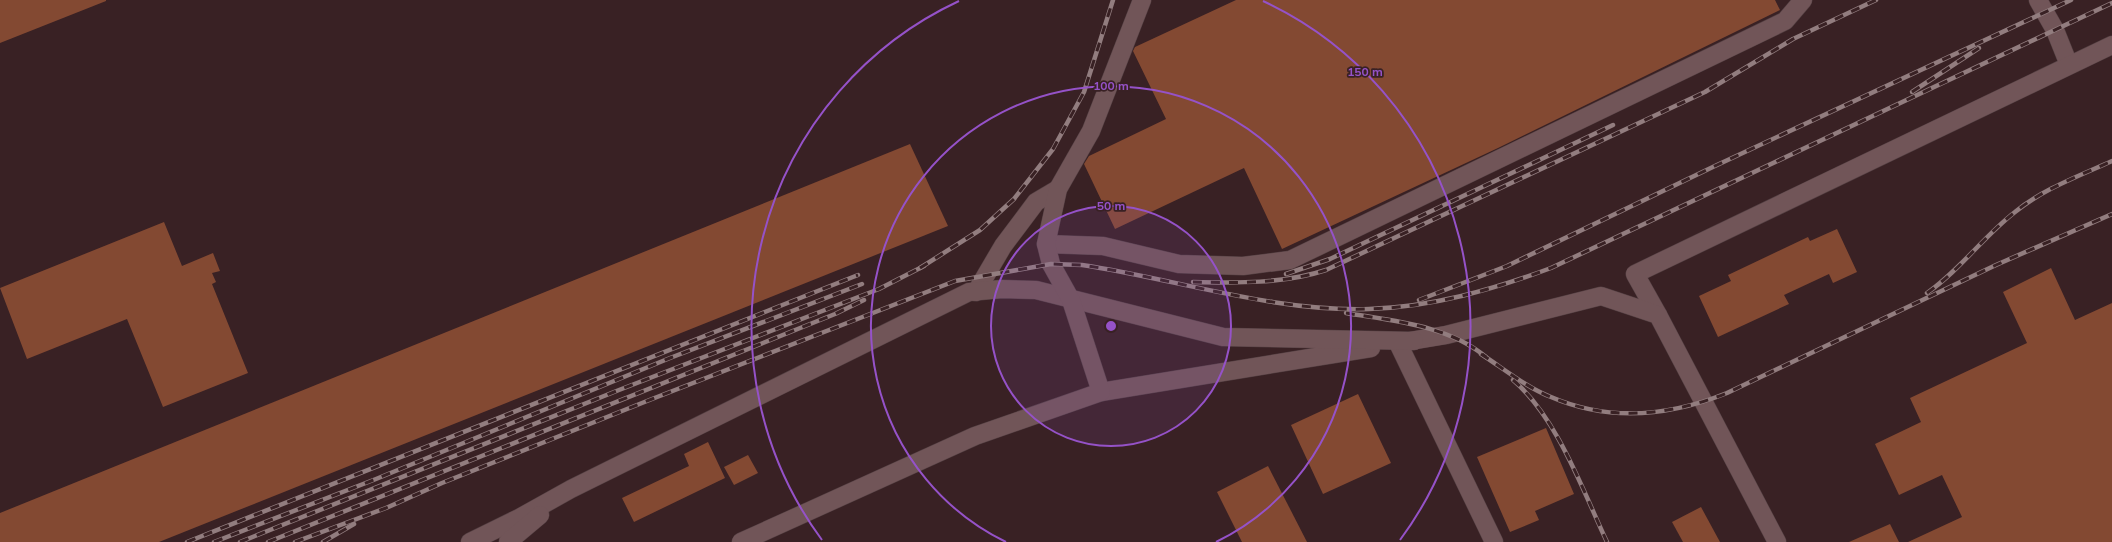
<svg xmlns="http://www.w3.org/2000/svg" width="2112" height="542" font-family="Mulish,sans-serif">
<style>
.building{fill:#834932}
.lines{fill:none;stroke-linecap:round;stroke-linejoin:round}
.minor-casing{stroke:#544043;stroke-width:19}
.minor{stroke:#715558;stroke-width:18}
.rail-casing{stroke:#927d7f;stroke-width:4.5}
.rail{stroke:#392124;stroke-width:3;stroke-dasharray:9;stroke-linecap:butt}
.ring{fill:none;stroke:#9552c8;stroke-width:2}
.centre{fill:#9552c8;stroke:#392124;stroke-width:2}
.ring-label{font-size:12px;text-anchor:middle;font-weight:bold;fill:#9552c8;stroke:#392124;stroke-width:3.5;stroke-linejoin:round;paint-order:stroke}
</style>
<rect width="100%" height="100%" fill="#392124"/>
<!-- building -->
<g class="building">
<path d="M0,0H106V1L0,43Z"/>
<path d="M1236,0H1775L1780,10L1498,148L1282,249L1244,168L1115,229L1084,164L1089,156L1166,119L1133,51L1135,47Z"/>
<path d="M910,144L948,226L159,542H0V513Z"/>
<path d="M164,222L182,266L213,253L220,271L212,273L216,282L212,284L248,373L163,407L127,319L27,359L0,288Z"/>
<path d="M1837,229L1857,272L1833,283L1829,274L1784,295L1789,304L1718,337L1699,296L1731,281L1728,275L1808,237L1810,241Z"/>
<path d="M2051,268L2075,320L2112,303V542H1908L1962,517L1942,475L1899,495L1875,444L1921,422L1910,398L2027,343L2003,292Z"/>
<path d="M1358,394L1391,463L1323,494L1291,425Z"/>
<path d="M1546,428L1574,494L1535,511L1539,520L1510,532L1477,457Z"/>
<path d="M708,442L725,478L634,522L622,498L689,466L684,454Z"/>
<path d="M748,455L758,473L734,485L724,467Z"/>
<path d="M1268,466L1307,542H1242L1217,492Z"/>
<path d="M1701,507L1720,542H1683L1672,522Z"/>
<path d="M1890,524L1899,542H1849Z"/>
</g>
<g class="lines">
<!-- minor casing -->
<g class="minor-casing">
<g id="minor">
<path d="M2038,0L2055,30L2069,65"/>
<path d="M1046,244L1103,246L1179,264L1243,266L1290,260L1785,21L1803,0"/>
<path d="M976,292L1003,246L1036,202L1058,189"/>
<path d="M1658,315L1635,274L2112,45"/>
<path d="M1404,342L1446,335L1601,296L1658,315L1777,542"/>
<path d="M1398,343L1494,542"/>
<path d="M1101,392L1371,348"/>
<path d="M470,542L519,518L571,489L969,292L1002,289L1036,290L1223,337L1414,341"/>
<path d="M508,542L540,515"/>
<path d="M741,542L975,436L1101,392L1071,300L1051,264L1046,244L1058,189L1091,131L1142,0"/>
</g>
</g>
<!-- minor -->
<use href="#minor" class="minor"/>
<!-- rail casing -->
<g class="rail-casing">
<g id="rail">
<path d="M1912,92L1979,48"/>
<path d="M920,268L980,230L1014,199L1053,149L1084,92L1113,0"/>
<path d="M1286,274L1330,259L1613,125"/>
<path d="M1193,282C1236,283 1284,284 1326,270L1705,92L1793,39L1876,0"/>
<path d="M1927,293C1960,270 1983,237 2015,212C2043,189 2079,176 2112,161"/>
<path d="M1419,300L1507,266L1717,165L2071,0"/>
<path d="M1346,313C1393,321 1448,325 1486,357"/>
<path d="M1481,354C1504,369 1526,387 1551,397C1609,422 1670,416 1727,393L1996,265L2112,214"/>
<path d="M1513,380C1557,417 1583,491 1607,542"/>
<path d="M187,542L858,275"/>
<path d="M214,542L376,479L670,358L862,284"/>
<path d="M240,542L619,390L879,289L924,266"/>
<path d="M268,542L835,314L864,300"/>
<path d="M295,542L386,508L442,483L652,399L955,281L1051,264L1082,265C1176,279 1273,312 1369,309C1432,307 1492,290 1551,268L2112,3"/>
<path d="M323,542L354,524"/>
</g>
</g>
<!-- rail -->
<use href="#rail" class="rail"/>
</g>
<!-- distance rings -->
<circle cx="1111" cy="326" r="120" fill="#9552c8" fill-opacity=".12"/>
<g class="ring">
<circle cx="1111" cy="326" r="120"/>
<path d="M1006 542A240 240 0 1 1 1216 542"/>
<path d="M822 540A359 359 0 0 1 959 1M1263 1A359 359 0 0 1 1400 540"/>
</g>
<circle cx="1111" cy="326" r="6" class="centre"/>
<g class="ring-label">
<text x="1365" y="76">150 m</text>
<text x="1111" y="90">100 m</text>
<text x="1111" y="210">50 m</text>
</g>
</svg>
